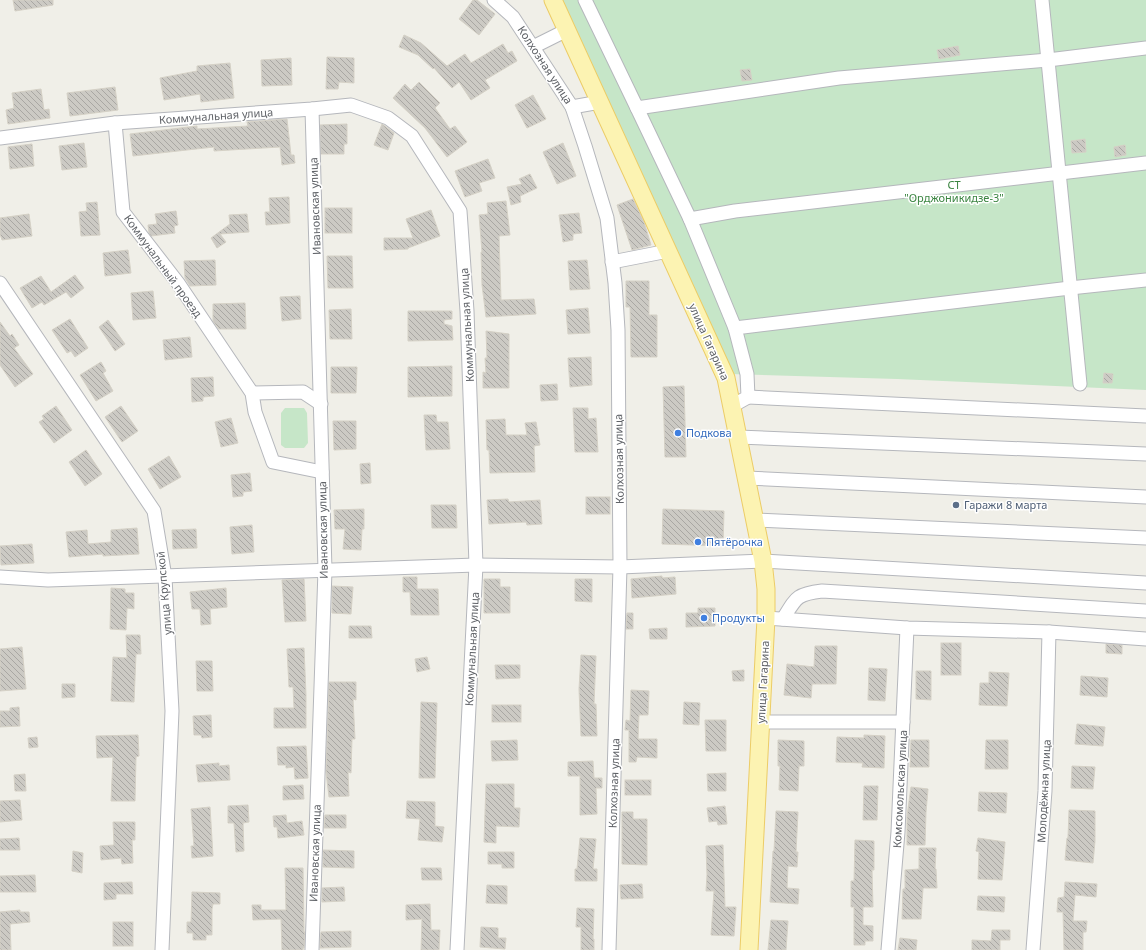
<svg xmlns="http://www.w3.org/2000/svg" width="1146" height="950" font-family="'Noto Sans',sans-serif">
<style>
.garden{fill:#c6e6c8}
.building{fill:url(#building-back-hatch);stroke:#d5d1c6}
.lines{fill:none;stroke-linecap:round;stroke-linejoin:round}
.minor-casing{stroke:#b5b7bc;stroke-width:15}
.major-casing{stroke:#eccc66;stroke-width:19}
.minor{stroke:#fff;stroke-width:13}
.major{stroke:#fcf3b2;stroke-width:17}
.shop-dot{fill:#3f7fe0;stroke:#fff;stroke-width:1.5}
.service-dot{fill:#5c6f8a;stroke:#fff;stroke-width:1.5}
.labels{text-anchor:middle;stroke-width:3;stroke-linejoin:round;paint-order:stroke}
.street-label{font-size:11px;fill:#5f6267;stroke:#fff}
.park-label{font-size:11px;fill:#3a8440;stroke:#fff}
.shop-label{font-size:11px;fill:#366cbe;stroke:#fff;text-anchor:start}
.service-label{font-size:11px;fill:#4e5e75;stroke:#fff;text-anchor:start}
</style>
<defs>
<pattern id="building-back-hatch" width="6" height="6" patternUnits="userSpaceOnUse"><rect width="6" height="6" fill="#cccac4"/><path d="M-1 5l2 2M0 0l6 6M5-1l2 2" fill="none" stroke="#a9a7a3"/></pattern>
</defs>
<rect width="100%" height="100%" fill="#f0efe8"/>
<!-- garden -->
<g class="garden">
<path d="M557,0H1146V390L897,379L729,374Z"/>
<path d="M285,408H304L307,413L308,443L304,448H285L281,445V413Z"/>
</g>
<!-- building -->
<g class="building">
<path d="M13,0H53V5L15,11Z"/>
<path d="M473,0H477L495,14L479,35L459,19Z"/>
<path d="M404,35L421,43L447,66L465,54L471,63L503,44L508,53L512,51L517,61L485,80L490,88L471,100L459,82L452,88L434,68L433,69L418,55L399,47Z"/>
<path d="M958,46L960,55L939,59L937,50Z"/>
<path d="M327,57L354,58V83L339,82L338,89H326Z"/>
<path d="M291,58L292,85L262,86L261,60Z"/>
<path d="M230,63L234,98L201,102L200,94L164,100L160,78L197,71V66Z"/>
<path d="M750,69L752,80L742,81L740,70Z"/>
<path d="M419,82L440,103L435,108L450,129L455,126L467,142L447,157L425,128L393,98L405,84L411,90Z"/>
<path d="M115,87L118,110L70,116L67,93Z"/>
<path d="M41,89L44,110L49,109L50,118L8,124L6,110L14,108L12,93Z"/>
<path d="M533,95L546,119L527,128L515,105Z"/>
<path d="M287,119L291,155H294L295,163L282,165L280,147L214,151V147L133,156L130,134L197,126V129L248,126L247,122Z"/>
<path d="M347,124V144H344V154H321L320,125Z"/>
<path d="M382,124L394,133L388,150L374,145Z"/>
<path d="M1085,139L1086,152L1072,153L1071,141Z"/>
<path d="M84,143L87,167L62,170L59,146Z"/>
<path d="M563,143L576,176L557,184L543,152Z"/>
<path d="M32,144L34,166L10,169L8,147Z"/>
<path d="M1125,145L1126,155L1115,157L1114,147Z"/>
<path d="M488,159L495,178L479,183L482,191L465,197L455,171Z"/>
<path d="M530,174L537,188L520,196L521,202L511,205L507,187L522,184L519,179Z"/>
<path d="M289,197L290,223L266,225L265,212H270L269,198Z"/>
<path d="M633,199L644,222L651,245L632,250L617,205Z"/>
<path d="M506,201L510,235L499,236L501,300L534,299L536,314L486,317L482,285L481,252H482L479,215L488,214L487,203Z"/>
<path d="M97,202L100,235L81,236L79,212L87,211L86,203Z"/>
<rect x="325" y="208" width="27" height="25"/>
<path d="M431,210L440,236L408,248V249L384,250V238H413L406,219Z"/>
<path d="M176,211L178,225L174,226L175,233L151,236L149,233L148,225L157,224L155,214Z"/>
<path d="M579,213L582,233L573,234V240L563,242L559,215Z"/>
<path d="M29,214L32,236L2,240L0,234V218Z"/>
<path d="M247,214L249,232L220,234L226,242L217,248L211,238L230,224L229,215Z"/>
<path d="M128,250L131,273L105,276L103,253Z"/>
<path d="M327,256H352L353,288H328Z"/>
<path d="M215,260L216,285L190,286L185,278L184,261Z"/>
<path d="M587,260L590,289L570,290L568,261Z"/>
<path d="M75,275L84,288L71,298L66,292L44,305L42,302L32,308L20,288L41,276L51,292Z"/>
<path d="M626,281H649V315H657V357H631L630,307H626Z"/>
<path d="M153,291L156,318L133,320L131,293Z"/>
<path d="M300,296L301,319L282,321L280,297Z"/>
<path d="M245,303L246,329H219L213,321V304Z"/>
<path d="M588,308L590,333L568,334L566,310Z"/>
<path d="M351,309L352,339H330L329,310Z"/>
<path d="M408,311H452V319L444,320V324L452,326L453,340L408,341Z"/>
<path d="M70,319L88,348L75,357L71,351L67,353L52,330Z"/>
<path d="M108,320L125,344L115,351L99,327Z"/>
<path d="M0,322L10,336L12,334L19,345L14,348L33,374L15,387L0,365Z"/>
<path d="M486,331L509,334V388H483V372L486,373L485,358H487Z"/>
<path d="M190,337L192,357L165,360L163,340Z"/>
<path d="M591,357L592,385L570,387L568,358Z"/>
<path d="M101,362L106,371L103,373L113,391L96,401L80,375Z"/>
<path d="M452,366V396L408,397V367Z"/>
<path d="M331,367H357L356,393H331Z"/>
<path d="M1104,373L1113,374L1112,383H1103Z"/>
<path d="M213,377L214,396L203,397V401L192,402L191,378Z"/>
<path d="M557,384L558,400L541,401L540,385Z"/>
<path d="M684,386L686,457H665L663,387Z"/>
<path d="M56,406L72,430L54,443L39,422L44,419L42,416Z"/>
<path d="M121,406L138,431L122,442L105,417Z"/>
<path d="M573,408H588V419L596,418L598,452H575Z"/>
<path d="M424,415H436L437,422H448L450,449L426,450Z"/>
<path d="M231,418L238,443L221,447L215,422Z"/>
<path d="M505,419L506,435H527L525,423L536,422L540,445L534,446L535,472L490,473L489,450H487L486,420Z"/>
<path d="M333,421H356V449L334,450Z"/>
<path d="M86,450L102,474L85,486L69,462Z"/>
<path d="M169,456L181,477L160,489L148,469Z"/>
<path d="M370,463L371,483L361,484L360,464Z"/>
<path d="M250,473L252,491L243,492V496L233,497L231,475Z"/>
<rect x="586" y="497" width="24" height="17"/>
<path d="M508,499L509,502L540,500L542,524L527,525L526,522L489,524L487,500Z"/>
<path d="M431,505H456L457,528H432Z"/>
<path d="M364,509V529H362L361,550L343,549L345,529H335L334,510Z"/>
<path d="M663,509L724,511L723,546L662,544Z"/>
<path d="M252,525L254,552L232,554L230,527Z"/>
<path d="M137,528L139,554L103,556V554L69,557L66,532L87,530L88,544L111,542V530Z"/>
<path d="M196,529L197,548L173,549L172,530Z"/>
<path d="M32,544L34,563L1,565L0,546Z"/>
<path d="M662,576V578L675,577L676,594L632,598L631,579Z"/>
<path d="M403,577H417V589H438L439,615H411L410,592H403Z"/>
<path d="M304,579L306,621L285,622L282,580Z"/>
<path d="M484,579H500V587H510V613H484Z"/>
<path d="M575,579H592V602L575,601Z"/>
<path d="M332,586L353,587L351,614L332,613Z"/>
<path d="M111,588L125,589V593H134V609L127,608L126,630L110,629Z"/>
<path d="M226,588L227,607L210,609L211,624L201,625L200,609H192L190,592Z"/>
<path d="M698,608H715V626L686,627V613H698Z"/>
<path d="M627,613H633V629H626Z"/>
<path d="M349,626H371L372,638H349Z"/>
<path d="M667,628V639H650L649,629Z"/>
<path d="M126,635H140L141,654H136L134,702L111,701L113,657L127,658Z"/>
<rect x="941" y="643" width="20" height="32"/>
<path d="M1106,644L1122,645V654L1106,653Z"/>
<path d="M815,646H837L836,684H812L811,698L784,695L787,664L814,667Z"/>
<path d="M22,647L26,689L0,691V649Z"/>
<path d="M304,648L306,695V728H274V708H294L293,687H289L287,649Z"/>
<path d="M581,655L596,656L594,704H596L597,736H581L579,689Z"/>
<path d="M427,657L430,669L417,672L415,659Z"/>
<path d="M196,661H212L213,691H197Z"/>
<path d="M495,665H520V678L496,679Z"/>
<path d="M869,668L887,669L885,701L868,700Z"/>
<path d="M744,670V681H733L732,671Z"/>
<path d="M916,671H931V700L916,699Z"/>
<path d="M989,672L1009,673L1007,706L979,705L980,683H989Z"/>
<path d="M1081,676L1108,678L1107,697L1080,695Z"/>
<path d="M329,682H356V700L353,699L355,739H352L351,773L348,772L349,796L329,797L326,772Z"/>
<path d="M62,684H75V697L62,698Z"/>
<path d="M631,690L649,691L648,715H639L638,739H657V758L637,757L636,762H629V730H625L626,720L630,721Z"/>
<path d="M421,702L437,703L435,778H419Z"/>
<path d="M684,702L700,703L699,725L683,724Z"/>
<rect x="492" y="705" width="29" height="17"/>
<path d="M19,707L20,726L0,727V711H10V708Z"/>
<path d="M211,715L212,737L202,738L201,735H194L193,716Z"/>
<path d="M705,720H726V751H706Z"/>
<path d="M1077,724L1105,727L1103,746L1075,744Z"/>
<path d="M138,735L139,756L136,757L135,801H111L113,757L97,758L96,736Z"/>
<path d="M864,735L885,736L884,768L862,767L863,763L836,762L837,737L864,738Z"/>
<path d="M37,737L38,747L29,748L28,738Z"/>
<path d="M517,740L518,760L492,761L491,741Z"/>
<path d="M778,740L804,741V766H799L798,791L779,790L780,766H778Z"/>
<path d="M911,740H929V767H910Z"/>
<path d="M986,740H1008V769H985Z"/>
<path d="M306,746L308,778L295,779L294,767L286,768V765H278L277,747Z"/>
<path d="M593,761L594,778H602V788H596L597,814L580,815V776H568V762Z"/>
<path d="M219,763V766L229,765L230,780L198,782L196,765Z"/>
<path d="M1072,766L1095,767L1093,789L1071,788Z"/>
<path d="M726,773V791H708L707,774Z"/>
<path d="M25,774L26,791H15L14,775Z"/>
<rect x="625" y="780" width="26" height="15"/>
<path d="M486,784H514V808H520L519,827L496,826V843L484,842Z"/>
<path d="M303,785L304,799L283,800V786Z"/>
<path d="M864,786H878L877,820H863Z"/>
<path d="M911,787L928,789L926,812L925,845H907V816Z"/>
<path d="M979,792L1007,793L1006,813L978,811Z"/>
<path d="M20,800L22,820L0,822V801Z"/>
<path d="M407,801L435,802V826L444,827L442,842L418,840L420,819L406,818Z"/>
<path d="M248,805L249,822L243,823L244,851L236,852L234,823H228V806Z"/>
<path d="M725,806L727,824L718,825L717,821L709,822L707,808Z"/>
<path d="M210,807L213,856L192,858L191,846H194L191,809Z"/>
<path d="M1069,810L1095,811V841L1093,863L1065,860L1067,838H1068Z"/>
<path d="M776,811L798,812L796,852H798L797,867L788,866L787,888L799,889L798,904L770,902L773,851H774Z"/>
<path d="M622,812H633V819H647V865L622,864Z"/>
<path d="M286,815L287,823L302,821L304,835L278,838L277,827H274L273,816Z"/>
<path d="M325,815H346V828H324Z"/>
<path d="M113,822H135V840H132L133,863L122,864L121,858L101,860L100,846L114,845Z"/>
<path d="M19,838L20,850H0V839Z"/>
<path d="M580,838L596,839L593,869H597V881H575V869H577Z"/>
<path d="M978,838L1005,842L1002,880L978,879L979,852L976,851Z"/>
<path d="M855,840L874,841V870H872L873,907H863V925L873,926V941H865V945H854V907H851V881H854Z"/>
<path d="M723,845L725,907H736L734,936L711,935L714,891H706L707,875L706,846Z"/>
<path d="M919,848H936L935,869H936L937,888H923L921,919H902L903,889H905V870L919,869Z"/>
<path d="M323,850L354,851V868L323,867Z"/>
<path d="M73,851L83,853L82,873L72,871Z"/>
<path d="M488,852H514V868H502V864H488Z"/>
<path d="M285,868H303L304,932H305L304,948H303V950H282L281,919L253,920L252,905H261V910H286Z"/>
<path d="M421,868H441L442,880H422Z"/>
<path d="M35,875L36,892H0V876Z"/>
<path d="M132,882L133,894H116V899L104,900V883Z"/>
<path d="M1065,882L1097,884L1096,897L1075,895L1073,921H1087L1086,932H1083V950H1064L1063,912H1057L1058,898L1064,897Z"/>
<path d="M642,884L643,898L621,899L620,885Z"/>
<path d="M487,885L507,886V904L486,903Z"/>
<path d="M344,887L345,901L322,902V888Z"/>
<path d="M192,892L220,893V904H213L212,909V935H206V940H193V933H187V922H191Z"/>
<path d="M978,896L1005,897L1004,912L977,910Z"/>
<path d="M430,904L431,930H440L439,950H421L422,919L406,920V905Z"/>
<path d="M577,908L594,909L593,939H594V950H581V927H576Z"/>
<path d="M20,910V912H29L30,922L10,924L11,950H0V912Z"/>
<path d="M771,920L788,921L786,950H768Z"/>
<rect x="113" y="922" width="20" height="24"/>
<path d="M481,927L498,928V938H506L505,949L480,947Z"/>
<path d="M992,930H1010V940H1000V950H972V940L991,941Z"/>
<path d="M351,931V947L320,948L321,932Z"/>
<path d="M900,938L917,940L916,950H898Z"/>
</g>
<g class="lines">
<!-- minor casing -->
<g class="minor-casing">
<g id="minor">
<path d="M494,0L513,17L572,107L585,146L607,218L615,283L618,330L620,567L609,950"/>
<path d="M585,0L637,108L839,78L1048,60L1146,48"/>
<path d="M1042,0L1080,384"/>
<path d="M533,47L567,30"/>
<path d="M572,107L600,102"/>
<path d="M637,108L690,219L735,211L1146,163"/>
<path d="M115,123L123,212L178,283L252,393L255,412L273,462L322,472"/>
<path d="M0,138L115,123L312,109L351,105L388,118L412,136L460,211L467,311L476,565L457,950"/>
<path d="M690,219L735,328L1070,288L1146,280"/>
<path d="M612,262L668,251"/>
<path d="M0,283L154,511L165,577L172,711L162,950"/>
<path d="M252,393L303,392L321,404"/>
<path d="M748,397L1146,416"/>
<path d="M732,406L748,397L747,374L735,328"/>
<path d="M738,437L1146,454"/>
<path d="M746,478L1146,497"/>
<path d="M755,520L1146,538"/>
<path d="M0,577L48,580L476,565L620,567L763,561L1146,583"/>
<path d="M766,618L907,628L1049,632L1146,639"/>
<path d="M783,619C796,598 796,594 822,591L1146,611"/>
<path d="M761,722H903"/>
<path d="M312,950L325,570L312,109"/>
<path d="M888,950L898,832L907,628"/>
<path d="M1033,950L1045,791L1049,632"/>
</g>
</g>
<!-- major casing -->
<g class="major-casing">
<path id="major" d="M553,0L726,378L763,561L766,589V618L749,950"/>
</g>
<!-- minor -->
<use href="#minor" class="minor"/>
<!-- major -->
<use href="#major" class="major"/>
</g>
<!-- markers -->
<g class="shop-dot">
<circle cx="678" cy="433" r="4"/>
<circle cx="698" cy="542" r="4"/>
<circle cx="704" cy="618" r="4"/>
</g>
<circle class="service-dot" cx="956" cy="505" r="4"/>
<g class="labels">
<!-- street labels -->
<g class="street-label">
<text transform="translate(545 65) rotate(57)" y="4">Колхозная улица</text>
<text transform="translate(216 116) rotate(-4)" y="4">Коммунальная улица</text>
<text transform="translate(315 206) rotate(-92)" y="4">Ивановская улица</text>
<text transform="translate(163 266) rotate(54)" y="4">Коммунальный проезд</text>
<text transform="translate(467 325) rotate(-93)" y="4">Коммунальная улица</text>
<text transform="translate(709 342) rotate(66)" y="4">улица Гагарина</text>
<text transform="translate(619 459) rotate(-91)" y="4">Колхозная улица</text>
<text transform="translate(323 530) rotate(-91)" y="4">Ивановская улица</text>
<text transform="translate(164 593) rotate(-95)" y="4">улица Крупской</text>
<text transform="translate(472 649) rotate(-87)" y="4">Коммунальная улица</text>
<text transform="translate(763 682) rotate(-87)" y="4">улица Гагарина</text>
<text transform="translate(614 783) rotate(-88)" y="4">Колхозная улица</text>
<text transform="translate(900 789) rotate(-87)" y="4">Комсомольская улица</text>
<text transform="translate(1044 791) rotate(-87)" y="4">Молодёжная улица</text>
<text transform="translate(315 853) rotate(-88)" y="4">Ивановская улица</text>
</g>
<!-- park labels -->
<g class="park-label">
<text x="954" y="189">СТ<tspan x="954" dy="13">"Орджоникидзе-3"</tspan></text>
</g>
<!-- shop labels -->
<g class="shop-label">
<text x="686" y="437">Подкова</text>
<text x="706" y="546">Пятёрочка</text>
<text x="712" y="622">Продукты</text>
</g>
<!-- service labels -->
<g class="service-label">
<text x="964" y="509">Гаражи 8 марта</text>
</g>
</g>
</svg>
